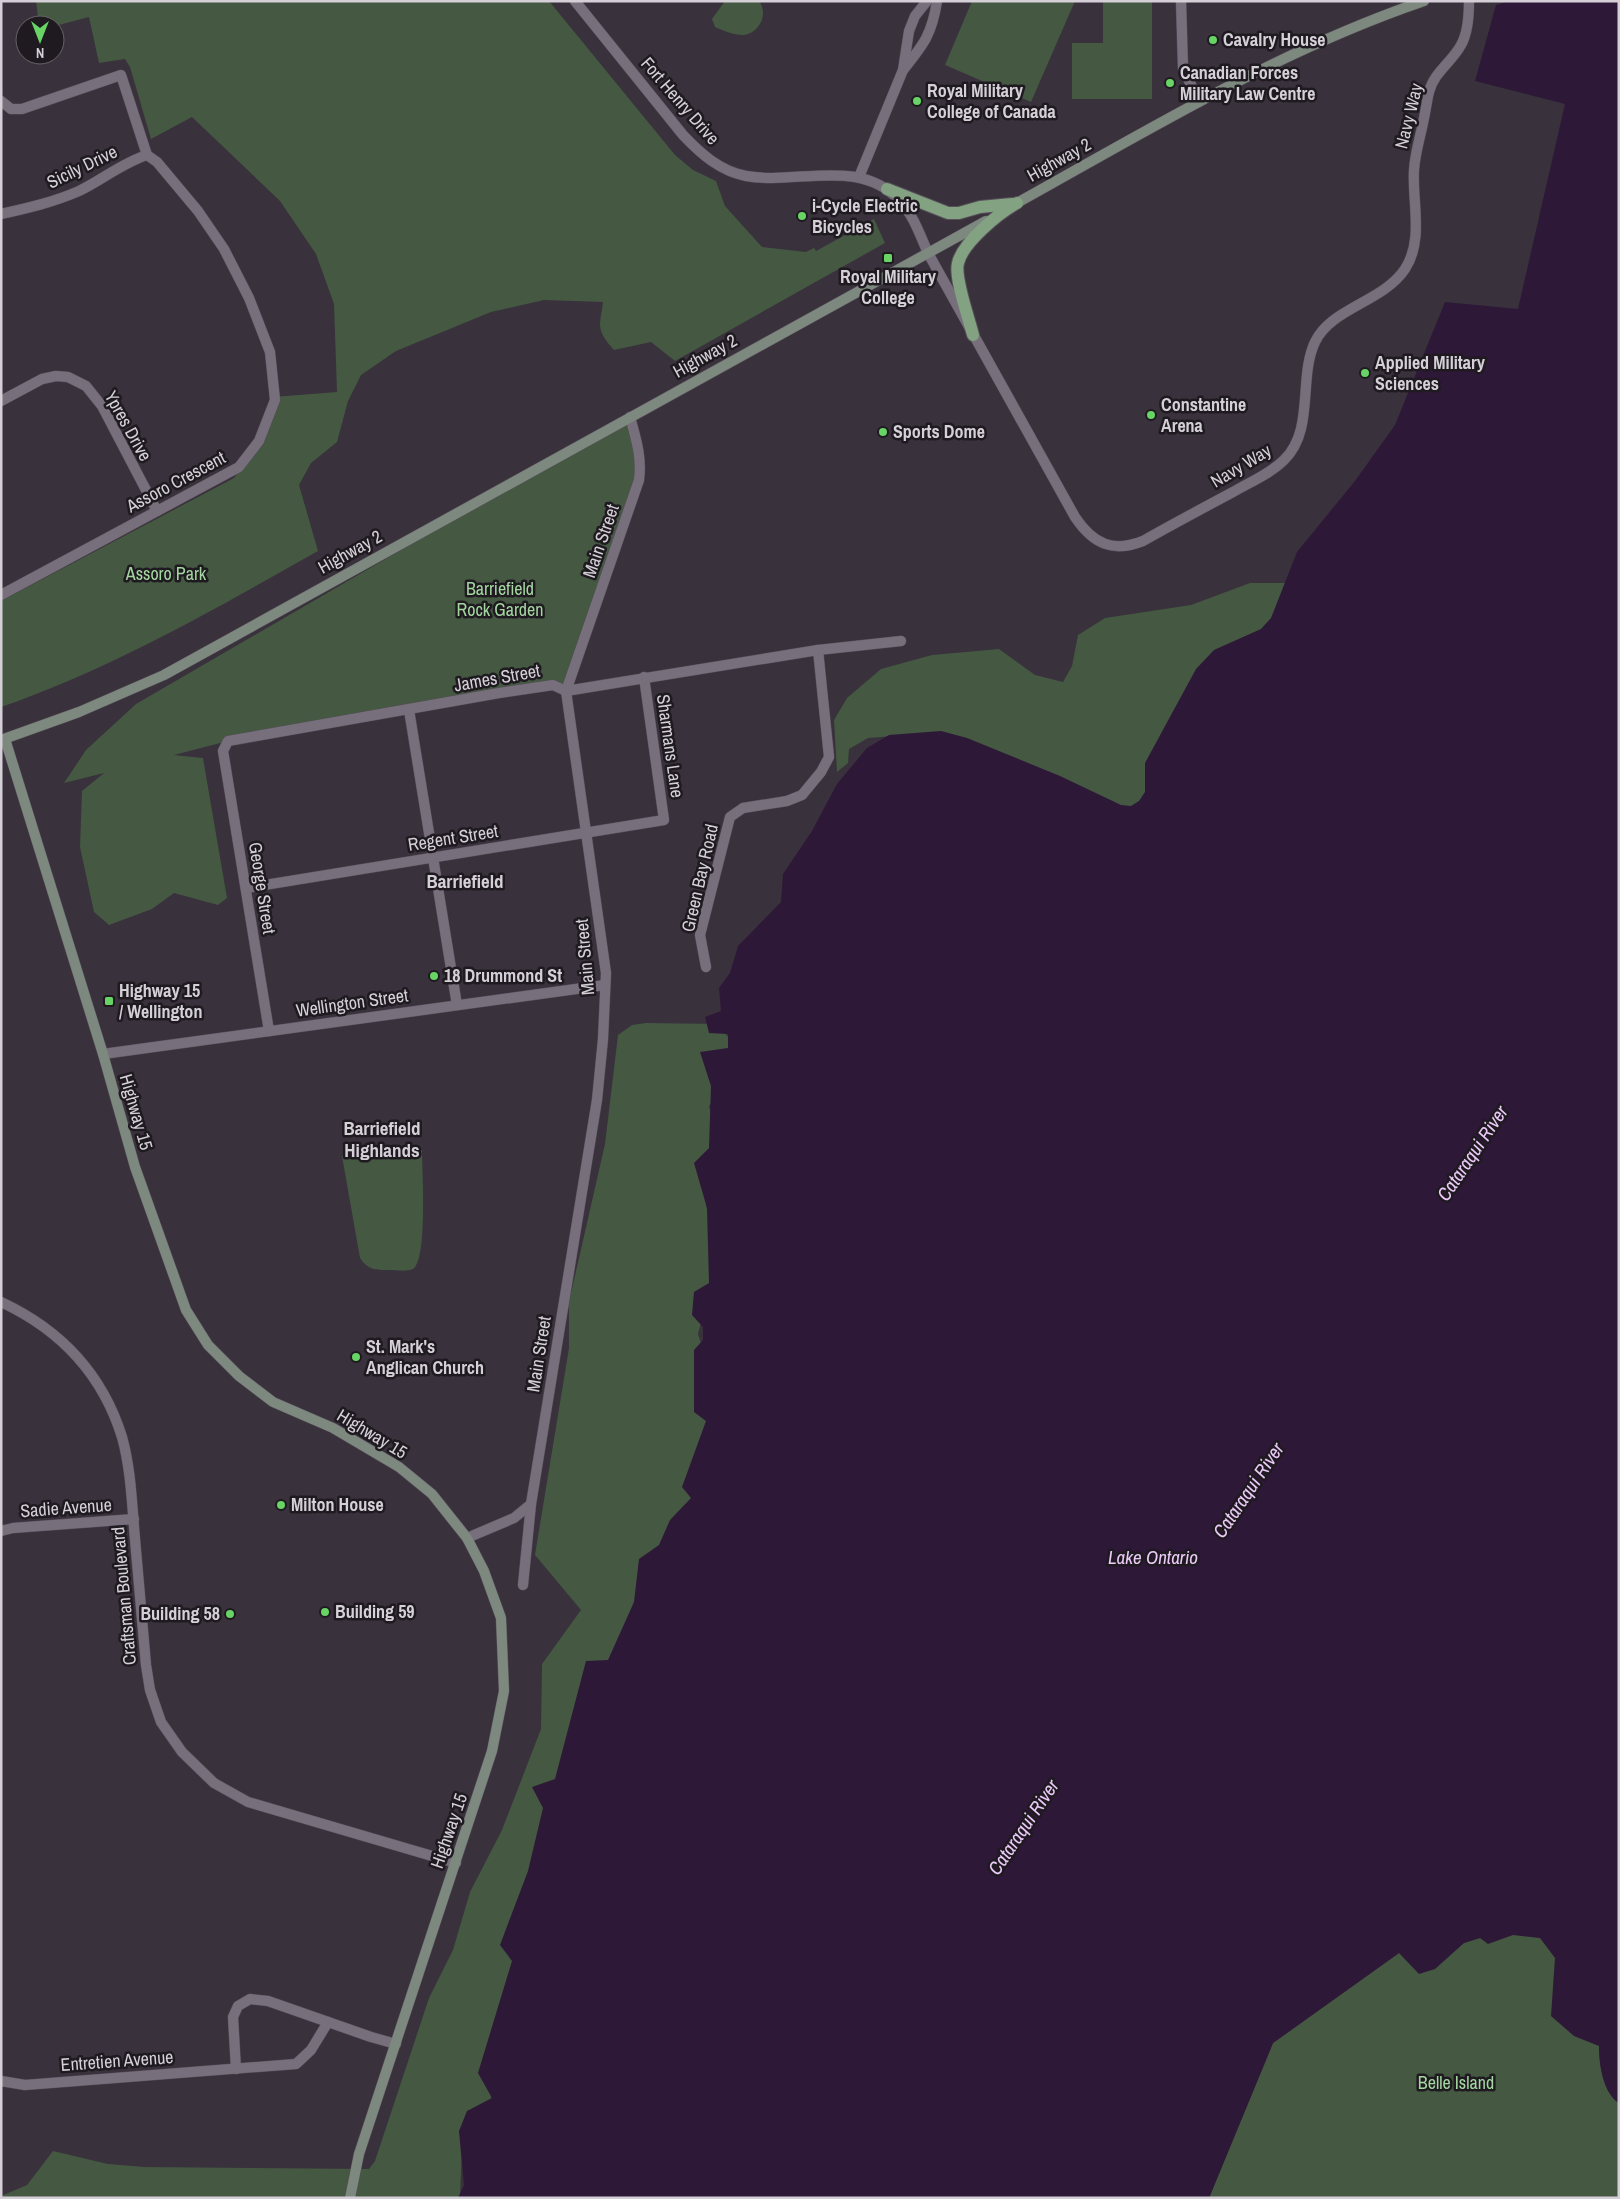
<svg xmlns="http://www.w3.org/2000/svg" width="1620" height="2199" font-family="'Archivo Narrow',sans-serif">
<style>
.green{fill:#445842}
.water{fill:#2e1837}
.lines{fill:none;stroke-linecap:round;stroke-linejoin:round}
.minor-casing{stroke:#565059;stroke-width:11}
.tertiary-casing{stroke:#565059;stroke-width:11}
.secondary-casing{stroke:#565059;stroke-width:11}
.primary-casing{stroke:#565059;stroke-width:14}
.minor{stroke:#786f7c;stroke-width:10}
.tertiary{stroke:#786f7c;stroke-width:10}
.secondary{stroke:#7d887f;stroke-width:10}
.primary{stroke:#82a281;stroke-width:12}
.poi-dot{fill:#68d465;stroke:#1e1a20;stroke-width:2}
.labels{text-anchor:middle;stroke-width:5;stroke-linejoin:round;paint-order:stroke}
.poi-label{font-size:18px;font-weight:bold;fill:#d5d0d7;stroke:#1e1a20;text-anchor:start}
.street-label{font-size:18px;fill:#d5d0d7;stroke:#1e1a20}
.park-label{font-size:18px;fill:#a4d7a0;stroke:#1e1a20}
.neighbourhood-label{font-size:19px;font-weight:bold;fill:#d5d0d7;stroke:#1e1a20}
.water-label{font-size:19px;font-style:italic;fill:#ebc9f8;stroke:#1e1a20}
</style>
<rect width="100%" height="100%" fill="#39313c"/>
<!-- green -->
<g class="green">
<path d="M36,1H549L675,155L693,170L716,181L725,206L762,247L806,252L814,248L816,251L874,219L885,243L675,361L651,342L614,350C595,329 600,326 603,302L544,300L491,312L396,351L361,375L348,401L337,442L311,463L299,485L318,551C215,609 113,668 1,707V601L234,478L254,451L273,397L337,392L334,304L316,254L280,201L192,117L151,139L130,67L125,59L99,63L89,17L55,26L39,25Z"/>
<path d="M725,1H759C769,14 759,34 743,35C733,35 724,31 715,27L712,19Z"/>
<path d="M972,1H1075L1031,102L945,65Z"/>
<path d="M1103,1H1152V99H1072V43H1103Z"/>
<path d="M630,417L641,465L566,691L553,685L228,741L174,755L203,758L227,898L218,905L174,893L152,909L109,925L94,912L80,847L82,791L104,773L64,783L86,750L136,704Z"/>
<path d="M1250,583H1296L1154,801L1128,820L919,734L868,738L849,749L848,763L837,772L834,720L847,698L881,669L932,655L999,649L1035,675L1063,682L1072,666L1078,635L1105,618L1191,605Z"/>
<path d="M646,1023L718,1024L745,1059L709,1106L722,1163L706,1204L711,1230L722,1260L706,1303L698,1334L707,1362L721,1442L496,2060L489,2111L462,2148L460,2198H1V2196L27,2185L53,2151L108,2164L144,2167L369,2169L375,2161L429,1998L453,1950L470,1892L502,1830L541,1729L542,1664L581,1610L535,1555L569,1348V1302L605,1144L618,1035L632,1025Z"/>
<path d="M422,1150C422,1170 428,1260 413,1269C406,1272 396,1270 389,1270C375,1270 368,1270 360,1258L342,1156Z"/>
<path d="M1504,1930H1547L1599,2046C1599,2064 1603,2093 1619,2103V2198H1209L1273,2043L1399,1953L1464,1943Z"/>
</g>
<!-- water -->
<path class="water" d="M1510,1H1619V2103C1603,2093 1599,2064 1599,2046L1574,2036L1551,2016L1555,1958L1540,1938L1513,1935L1488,1944L1480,1938L1464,1943L1435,1969L1419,1974L1399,1953L1273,2043L1209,2198H458L464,2185L459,2131L467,2111L492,2098L478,2073L512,1961L500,1945L528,1871L543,1808L532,1787L555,1779L586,1661L608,1660L634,1602L639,1559L659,1545L670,1520L691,1498L682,1487L706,1421L694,1412V1350L703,1340V1327L692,1315L694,1292L709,1283L707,1208L694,1163L709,1148L711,1086L700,1052L728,1048V1034L709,1033L705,1017L721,1011L719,988L730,973L738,946L781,902L783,874L812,831L837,784L867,748L889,735L941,731L967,738L1060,776L1121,805L1131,806L1139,801L1145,792V763L1196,669L1214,650L1261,629L1271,618L1297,552L1355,481L1395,425L1445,302L1518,309L1565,104L1475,81L1496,5Z"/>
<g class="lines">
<!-- minor casing -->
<g class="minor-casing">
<g id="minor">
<path d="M575,1L683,135C701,154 720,171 746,176C796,185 859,157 899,200C913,214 920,235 928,253L1075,517C1093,544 1113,553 1143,541C1173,524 1203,508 1233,492C1250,482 1270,474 1284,460C1315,430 1298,378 1315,342C1331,308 1383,302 1405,269C1424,240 1412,202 1414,170C1415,152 1421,135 1424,118C1426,109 1427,100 1429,92C1434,72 1452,62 1461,45C1468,33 1469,15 1469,1"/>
<path d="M1181,1L1183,68L1199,102"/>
<path d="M904,69C924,44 932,34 937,1"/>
<path d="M1,101L11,109H22L121,75L147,155L157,162L198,211L224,249L249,298L270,352L275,400L259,441L239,467L1,595"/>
<path d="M859,177L903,70L909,31L915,16L927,1"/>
<path d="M1,214C28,208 54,202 79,191C102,180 122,163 147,155"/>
<path d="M1,401L42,379L56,376L68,377L86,386L102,406L157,511"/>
<path d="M409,710L457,1005"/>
<path d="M246,888L664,820L644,677"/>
<path d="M706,967L700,935L730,817L743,808L787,801L802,795L821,772L829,757L818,650"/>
<path d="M269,1031L223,751L228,741L499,693L553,685L566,691L818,650L901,641"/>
<path d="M103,1054L605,985"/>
<path d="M1,1531L13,1528L134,1519"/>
<path d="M467,1538L514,1518L531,1504"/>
<path d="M523,1585L531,1504L597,1100L603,1039L606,973L566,691L639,480C642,457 636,439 630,417"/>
<path d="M236,2069L233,2017L238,2006L250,1999L268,2001L371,2037L396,2044"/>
<path d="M1,2081L25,2085L296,2064L311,2050L328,2022"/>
</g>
</g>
<!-- tertiary casing -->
<g class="tertiary-casing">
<path id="tertiary" d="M1,1302C61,1330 102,1373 122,1437C131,1469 132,1505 135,1539C139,1581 142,1623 146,1665L150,1690L161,1722L182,1752L214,1783L248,1802L456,1863"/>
</g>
<!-- secondary casing -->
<g class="secondary-casing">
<g id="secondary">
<path d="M1017,203C1150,129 1280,50 1424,1"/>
<path d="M5,739L103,1054L135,1167L186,1310L208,1345L239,1376L273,1402L333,1428L399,1467L432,1494L467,1538L484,1571L501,1618L504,1691L492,1751L359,2154L350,2198"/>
<path d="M1,740L79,712L164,675L986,221"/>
</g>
</g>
<!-- primary casing -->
<g class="primary-casing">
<g id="primary">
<path d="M887,189L948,213H959L980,207L1012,204"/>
<path d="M973,335C969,318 954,278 958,263C963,242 999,213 1017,203"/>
</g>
</g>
<!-- minor -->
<use href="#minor" class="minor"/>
<!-- tertiary -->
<use href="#tertiary" class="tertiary"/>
<!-- secondary -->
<use href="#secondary" class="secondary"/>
<!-- primary -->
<use href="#primary" class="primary"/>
</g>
<!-- markers -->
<g class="poi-dot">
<circle cx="1213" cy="40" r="5"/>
<circle cx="1170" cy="83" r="5"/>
<circle cx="917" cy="101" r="5"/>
<circle cx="802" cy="216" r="5"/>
<rect x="883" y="253" width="10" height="10" rx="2.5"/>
<circle cx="1365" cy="373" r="5"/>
<circle cx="1151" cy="415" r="5"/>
<circle cx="883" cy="432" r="5"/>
<circle cx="434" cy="976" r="5"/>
<rect x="104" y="996" width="10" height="10" rx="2.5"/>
<circle cx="356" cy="1357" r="5"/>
<circle cx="281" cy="1505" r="5"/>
<circle cx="325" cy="1612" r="5"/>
<circle cx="230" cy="1614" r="5"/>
</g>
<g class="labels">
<!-- poi labels -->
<g class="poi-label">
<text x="1223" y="46">Cavalry House</text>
<text x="1180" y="79">Canadian Forces<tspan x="1180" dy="21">Military Law Centre</tspan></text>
<text x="927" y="97">Royal Military<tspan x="927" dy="21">College of Canada</tspan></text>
<text x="812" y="212">i-Cycle Electric<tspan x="812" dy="21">Bicycles</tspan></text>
<text x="888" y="283" text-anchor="middle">Royal Military<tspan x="888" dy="21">College</tspan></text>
<text x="1375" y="369">Applied Military<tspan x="1375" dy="21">Sciences</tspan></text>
<text x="1161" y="411">Constantine<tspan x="1161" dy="21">Arena</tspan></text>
<text x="893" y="438">Sports Dome</text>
<text x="444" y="982">18 Drummond St</text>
<text x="119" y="997">Highway 15<tspan x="119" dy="21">/ Wellington</tspan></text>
<text x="366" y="1353">St. Mark's<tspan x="366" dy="21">Anglican Church</tspan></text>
<text x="291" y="1511">Milton House</text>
<text x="335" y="1618">Building 59</text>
<text x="220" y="1620" text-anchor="end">Building 58</text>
</g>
<!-- street labels -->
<g class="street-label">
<text transform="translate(680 101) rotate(49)" y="6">Fort Henry Drive</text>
<text transform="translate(1409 116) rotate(-76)" y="6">Navy Way</text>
<text transform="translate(1059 160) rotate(-29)" y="6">Highway 2</text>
<text transform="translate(82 167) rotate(-26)" y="6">Sicily Drive</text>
<text transform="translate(705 356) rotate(-29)" y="6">Highway 2</text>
<text transform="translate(128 426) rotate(61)" y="6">Ypres Drive</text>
<text transform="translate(1241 466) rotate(-31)" y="6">Navy Way</text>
<text transform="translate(176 482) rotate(-28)" y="6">Assoro Crescent</text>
<text transform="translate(601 541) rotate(-71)" y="6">Main Street</text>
<text transform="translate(350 552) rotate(-29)" y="6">Highway 2</text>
<text transform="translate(497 678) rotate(-10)" y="6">James Street</text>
<text transform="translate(670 746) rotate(82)" y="6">Sharmans Lane</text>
<text transform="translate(453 838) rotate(-9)" y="6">Regent Street</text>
<text transform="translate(700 878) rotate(-77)" y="6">Green Bay Road</text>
<text transform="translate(262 888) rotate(81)" y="6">George Street</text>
<text transform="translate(585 957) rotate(-95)" y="6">Main Street</text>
<text transform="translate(352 1003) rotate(-8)" y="6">Wellington Street</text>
<text transform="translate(136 1112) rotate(74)" y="6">Highway 15</text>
<text transform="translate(539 1354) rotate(-81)" y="6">Main Street</text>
<text transform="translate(372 1434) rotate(31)" y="6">Highway 15</text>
<text transform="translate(66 1508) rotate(-4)" y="6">Sadie Avenue</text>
<text transform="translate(124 1596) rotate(-95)" y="6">Craftsman Boulevard</text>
<text transform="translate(449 1831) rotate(-71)" y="6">Highway 15</text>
<text transform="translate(117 2061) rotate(-4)" y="6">Entretien Avenue</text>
</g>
<!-- park labels -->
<g class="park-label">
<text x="166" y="580">Assoro Park</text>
<text x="500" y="595">Barriefield<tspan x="500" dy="21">Rock Garden</tspan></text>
<text x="1456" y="2089">Belle Island</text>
</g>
<!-- neighbourhood labels -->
<g class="neighbourhood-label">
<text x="465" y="888">Barriefield</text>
<text x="382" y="1135">Barriefield<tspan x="382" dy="22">Highlands</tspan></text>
</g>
<!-- water labels -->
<g class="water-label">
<text transform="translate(1472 1153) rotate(-56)" y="7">Cataraqui River</text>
<text transform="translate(1248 1490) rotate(-56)" y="7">Cataraqui River</text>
<text x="1153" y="1564">Lake Ontario</text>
<text transform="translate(1023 1827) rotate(-56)" y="7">Cataraqui River</text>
</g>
</g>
<!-- border -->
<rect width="1620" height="2199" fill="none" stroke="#d5d0d7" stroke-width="5"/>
<!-- north arrow -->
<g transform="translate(40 40) rotate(180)"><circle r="24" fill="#1e1a20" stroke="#676369"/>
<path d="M0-4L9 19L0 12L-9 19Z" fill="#68d465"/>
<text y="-8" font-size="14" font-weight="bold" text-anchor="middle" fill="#d5d0d7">N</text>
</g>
</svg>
